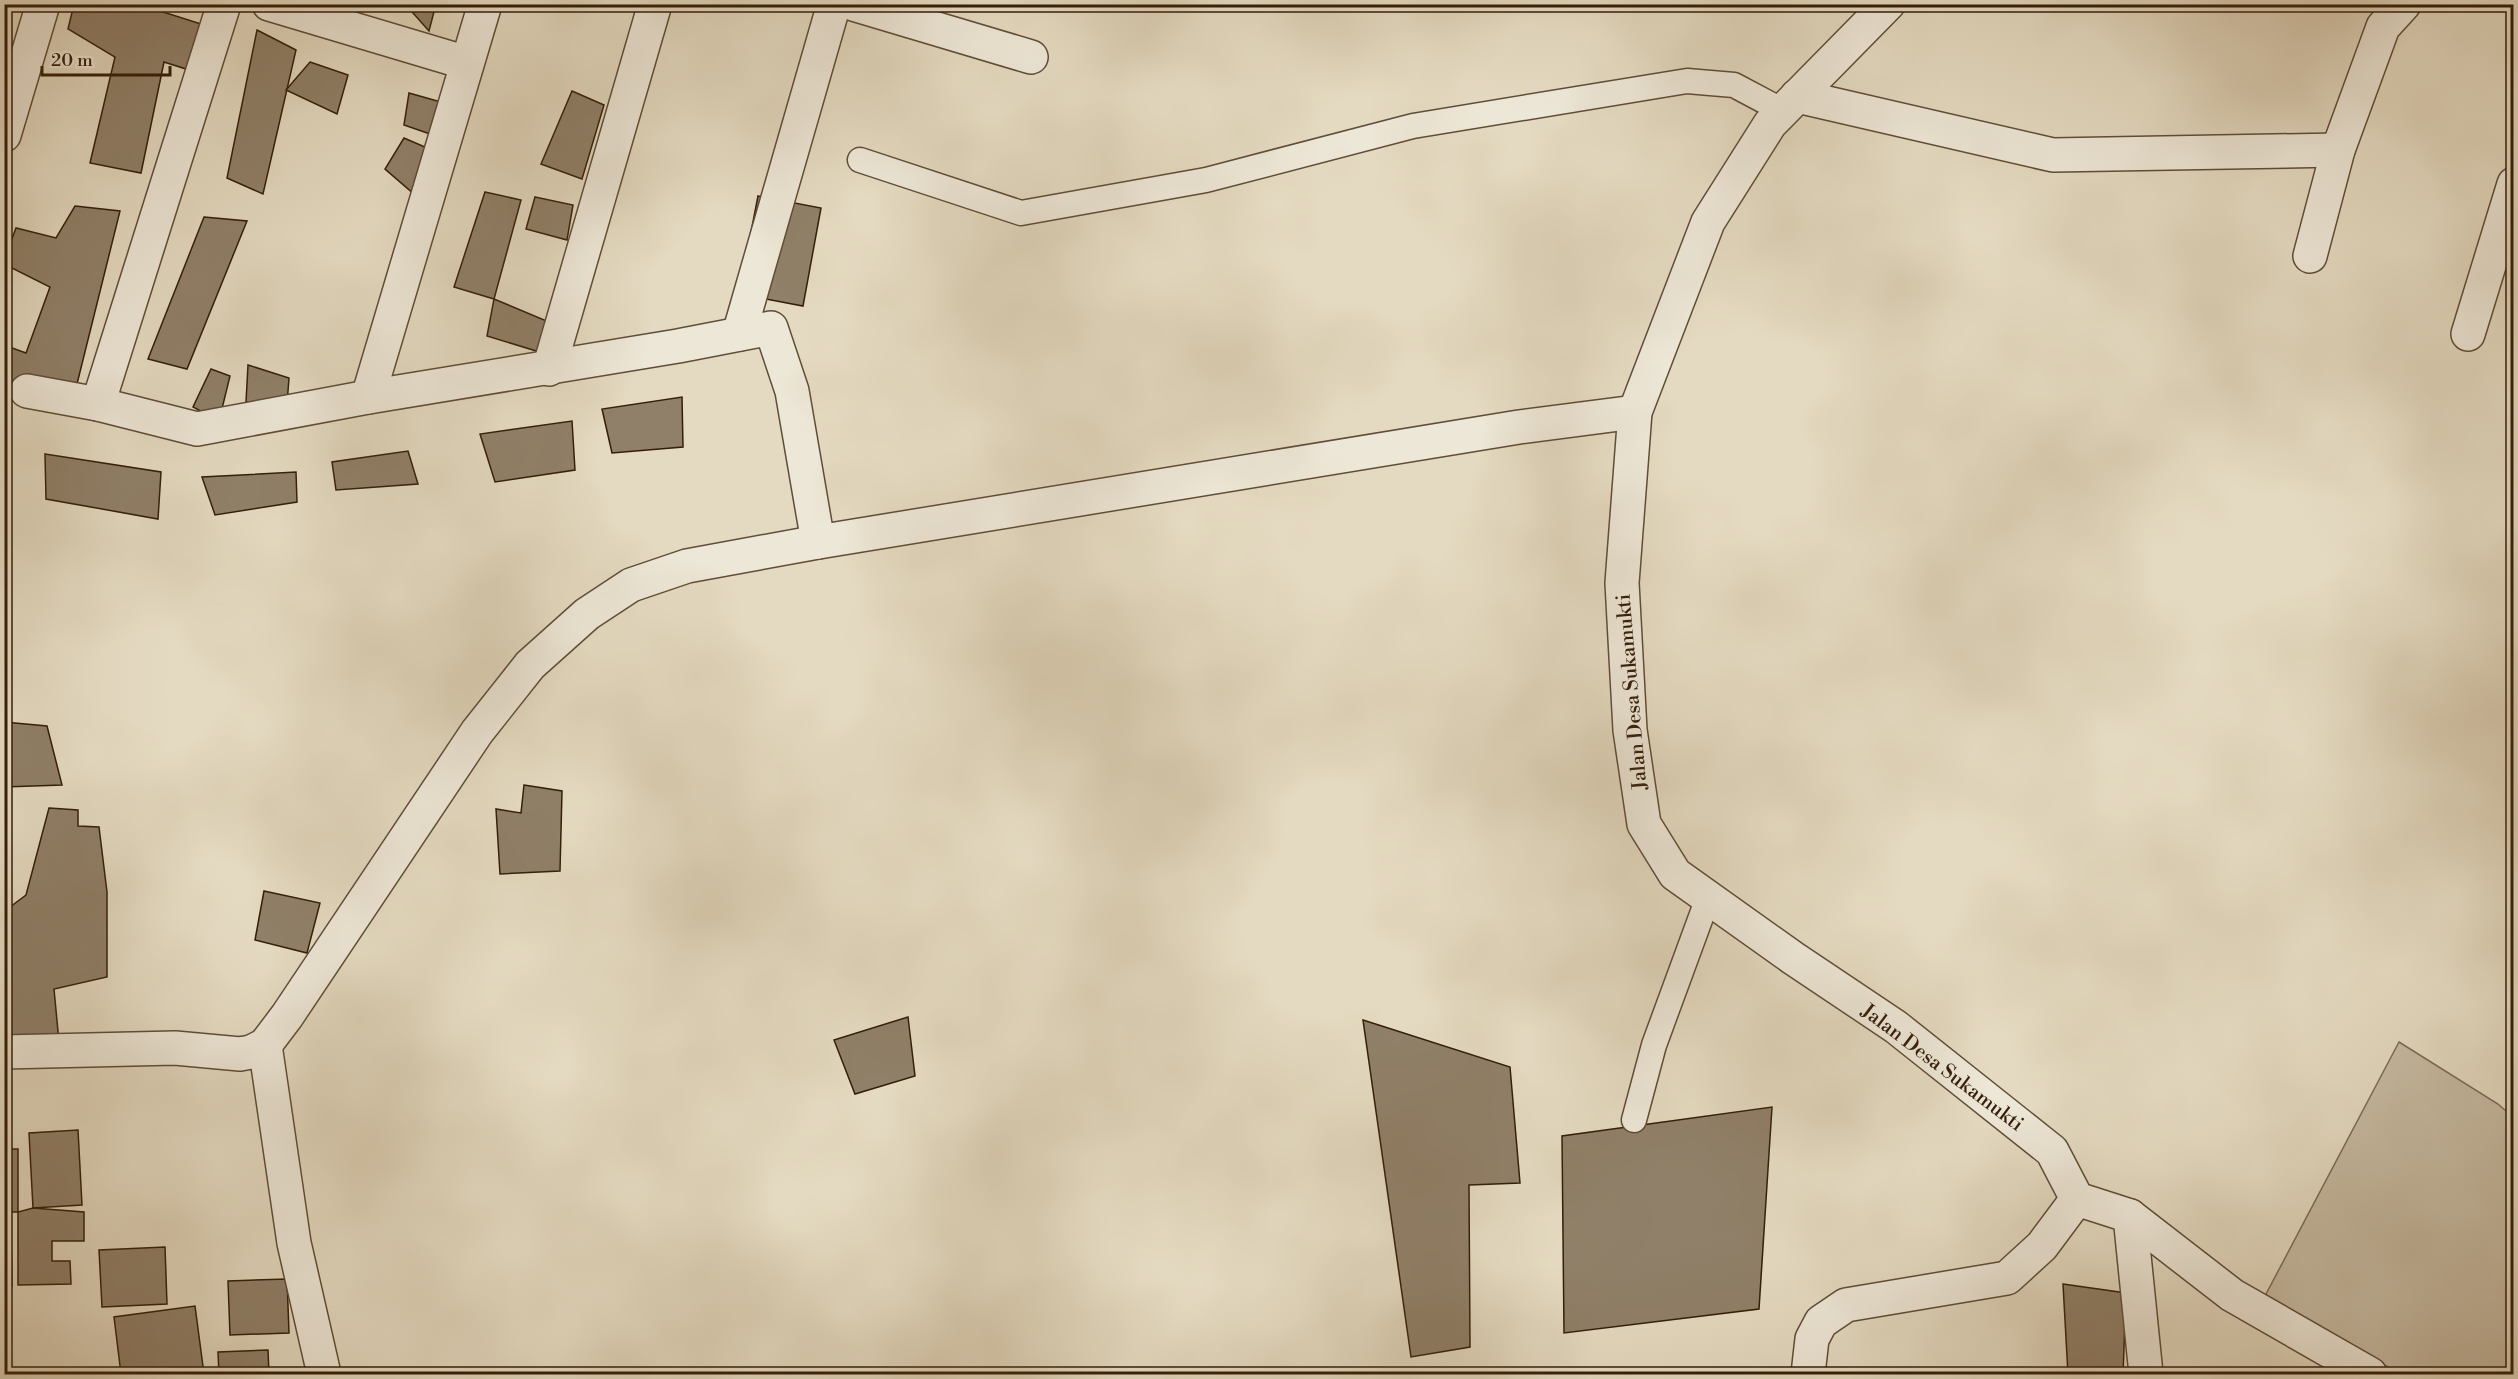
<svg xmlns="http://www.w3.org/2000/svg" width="2518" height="1379" font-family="'Libre Bodoni',serif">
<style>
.green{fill:#c6baa2;stroke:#7d6c56;stroke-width:1.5}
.building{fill:#908069;stroke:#341e09;stroke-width:1.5}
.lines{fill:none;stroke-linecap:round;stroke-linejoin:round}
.service-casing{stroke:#604d37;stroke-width:27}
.minor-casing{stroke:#604d37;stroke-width:36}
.service{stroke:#ede7d7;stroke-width:24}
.minor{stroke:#ede7d7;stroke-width:33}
.labels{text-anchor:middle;stroke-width:4.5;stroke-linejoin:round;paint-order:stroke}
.street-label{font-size:20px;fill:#341e09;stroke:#ede7d7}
</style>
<rect width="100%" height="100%" fill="#e4dac1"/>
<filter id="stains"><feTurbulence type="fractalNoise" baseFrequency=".00333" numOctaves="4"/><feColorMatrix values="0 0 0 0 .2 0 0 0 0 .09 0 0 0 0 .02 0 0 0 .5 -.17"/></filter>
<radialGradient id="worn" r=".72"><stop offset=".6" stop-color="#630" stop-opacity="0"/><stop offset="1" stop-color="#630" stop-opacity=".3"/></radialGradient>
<!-- green -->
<path class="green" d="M2399,1042L2498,1104L2513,1117V1374H2400L2265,1296Z"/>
<!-- building -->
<g class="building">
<path d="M74,4H138L201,24L186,69L164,62L141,173L90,163L115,57L68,29Z"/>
<path d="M405,4H436L429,31Z"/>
<path d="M257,30L296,50L263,194L227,178Z"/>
<path d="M310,62L348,75L337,114L286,90Z"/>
<path d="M572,91L604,105L582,179L541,164Z"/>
<path d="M409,93L441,102L433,135L404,125Z"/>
<path d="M404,138L439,153L414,194L385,169Z"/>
<path d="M485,192L521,200L494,299L454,287Z"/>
<path d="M758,196L821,208L803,306L739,294Z"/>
<path d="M535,197L573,205L567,240L526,229Z"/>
<path d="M75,206L120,211L72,404L4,390V345L26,353L50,287L4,264V260L16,228L56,238Z"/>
<path d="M204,217L247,221L187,369L148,359Z"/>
<path d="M494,299L561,327L543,353L487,336Z"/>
<path d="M248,365L289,378L287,404L246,402Z"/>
<path d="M211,369L230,376L219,421L193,407Z"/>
<path d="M682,397L683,447L612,453L602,409Z"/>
<path d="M572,421L575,470L495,482L480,434Z"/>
<path d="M408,451L418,484L336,490L332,462Z"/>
<path d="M45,454L161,472L158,519L46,499Z"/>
<path d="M296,472L297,502L215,515L202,477Z"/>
<path d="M4,722L47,726L62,785L4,787Z"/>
<path d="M524,785L562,791L560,871L500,874L496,809L521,813Z"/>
<path d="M49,808L78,810V826L99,827L107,892V977L54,989L59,1042L4,1044V907L6,910L26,895Z"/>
<path d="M264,891L320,903L307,953L255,940Z"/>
<path d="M908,1017L915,1076L855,1094L834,1040Z"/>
<path d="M1363,1020L1510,1067L1520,1183L1469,1185L1470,1347L1411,1357Z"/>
<path d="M1772,1107L1759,1309L1564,1333L1562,1136Z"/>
<path d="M78,1130L82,1205L33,1208L29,1133Z"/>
<rect x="4" y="1149" width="14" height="63"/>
<path d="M33,1208L84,1212V1241H52V1261H70L71,1284L18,1285V1212Z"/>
<path d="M4,1223H11L12,1286L4,1287Z"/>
<path d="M165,1247L167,1304L102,1307L99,1250Z"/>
<path d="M287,1279L289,1333L230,1335L228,1281Z"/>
<path d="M2063,1284L2126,1293L2123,1374H2068Z"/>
<path d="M195,1306L204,1374H121L114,1317Z"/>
<path d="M268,1350L269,1374H219L218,1352Z"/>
</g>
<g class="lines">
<!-- service casing -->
<g class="service-casing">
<g id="service">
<path d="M860,160L1021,213L1206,180L1413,126L1687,81L1734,85L1783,111"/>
<path d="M1634,1120L1654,1045L1708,898"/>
</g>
</g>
<!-- minor casing -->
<g class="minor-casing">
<g id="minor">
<path d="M269,4L467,63"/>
<path d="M853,4L1031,57"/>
<path d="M1888,4L1770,124L1708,222L1635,412L1622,583L1630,730L1644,824L1675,874L1793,958L1896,1027L2052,1151L2077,1199L2130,1216L2232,1295L2370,1374"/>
<path d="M1797,96L2053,155L2338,150"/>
<path d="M4,135L43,4"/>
<path d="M2310,256L2338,150L2383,27L2404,4"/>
<path d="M739,334L834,4"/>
<path d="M2468,334L2514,184"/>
<path d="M549,369L655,4"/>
<path d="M27,391L98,404L197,429L368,397L678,346L771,328L792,391L818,542"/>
<path d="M368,397L485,4"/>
<path d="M98,404L224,4"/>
<path d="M265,1045L294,1243L324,1374"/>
<path d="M4,1052L175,1048L240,1054L251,1052L265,1045L287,1016L477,732L530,665L587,614L631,585L687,566L818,542L1519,427L1635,412"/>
<path d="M2130,1216L2146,1374"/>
<path d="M1808,1374L1812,1339L1821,1322L1846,1305L2007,1278L2042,1246L2077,1199"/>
</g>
</g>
<!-- service -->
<use href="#service" class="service"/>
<!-- minor -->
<use href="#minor" class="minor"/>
</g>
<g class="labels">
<!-- street labels -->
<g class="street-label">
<text transform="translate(1631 692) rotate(-95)" y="7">Jalan Desa Sukamukti</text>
<text transform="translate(1943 1067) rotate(37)" y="7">Jalan Desa Sukamukti</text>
</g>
</g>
<!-- margin -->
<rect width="2518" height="1379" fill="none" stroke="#e4dac1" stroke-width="24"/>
<rect x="6" y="6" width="2506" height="1367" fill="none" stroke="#341e09" stroke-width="3"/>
<rect x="12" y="12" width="2494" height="1355" fill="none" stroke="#341e09" stroke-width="1.5"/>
<!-- scale -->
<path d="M42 66v9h128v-9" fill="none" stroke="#341e09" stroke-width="3"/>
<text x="51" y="66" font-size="18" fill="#341e09" stroke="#ede7d7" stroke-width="4.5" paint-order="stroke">20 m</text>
<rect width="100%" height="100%" filter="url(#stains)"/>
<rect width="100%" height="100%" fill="url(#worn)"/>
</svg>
